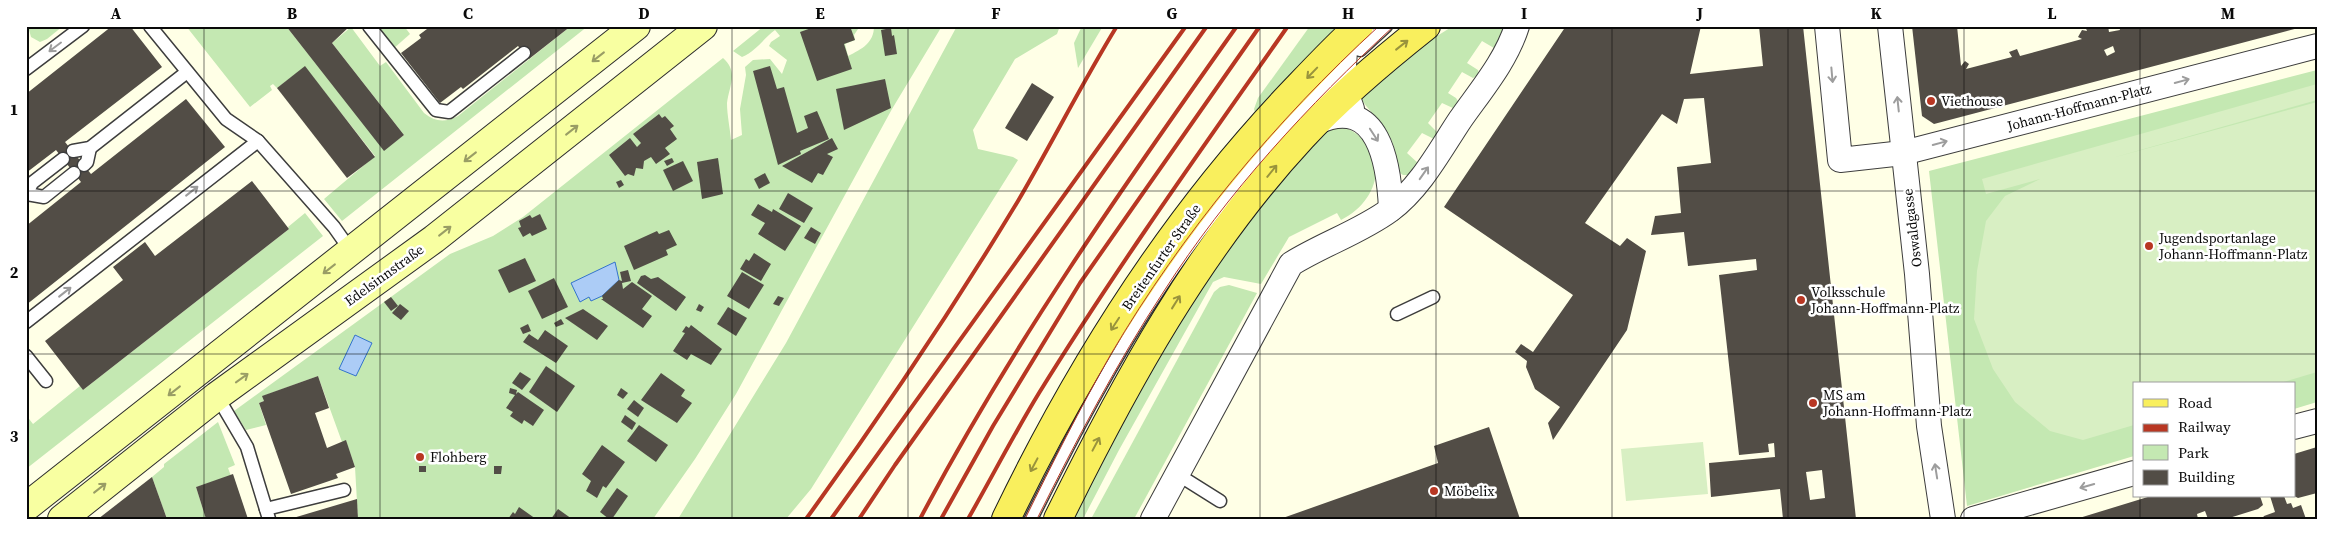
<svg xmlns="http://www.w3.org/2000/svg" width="2343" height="545" font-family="'Source Serif 4',serif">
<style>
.green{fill:#c4e8b2}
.pitch{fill:#d8efc3}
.water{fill:#acccf6;stroke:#3373cc}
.building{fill:#524d46;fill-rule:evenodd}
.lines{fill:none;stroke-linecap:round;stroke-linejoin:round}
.lane-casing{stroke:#3d3d3d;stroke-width:15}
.street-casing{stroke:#3d3d3d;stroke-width:26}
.secondary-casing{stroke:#2c2c2c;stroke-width:30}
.primary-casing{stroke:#1b1b1b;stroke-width:30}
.lane{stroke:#fff;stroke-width:12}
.street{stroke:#fff;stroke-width:24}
.secondary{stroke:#f8ffa1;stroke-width:28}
.primary{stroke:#f9ef5d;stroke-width:28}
.tram{stroke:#b83723;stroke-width:1}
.rail{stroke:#b83723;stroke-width:4}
.oneway{stroke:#99933c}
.oneway2{stroke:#9d9d9d}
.oneway3{stroke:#999d65}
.grid{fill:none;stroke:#0a0a0a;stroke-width:1;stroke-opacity:0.55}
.poi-dot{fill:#b83723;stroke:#fff;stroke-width:2}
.labels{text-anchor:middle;stroke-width:5;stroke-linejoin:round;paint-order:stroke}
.poi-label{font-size:14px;fill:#0a0a0a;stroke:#fff;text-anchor:start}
.street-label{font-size:14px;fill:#0a0a0a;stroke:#fff}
.neatline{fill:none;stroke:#0a0a0a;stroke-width:2}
.grid-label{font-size:16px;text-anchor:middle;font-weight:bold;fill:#0a0a0a}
</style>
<rect width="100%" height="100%" fill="#ffffe6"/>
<!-- green -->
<g class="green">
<path d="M28,26H63L47,39L40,42L31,37Z"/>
<path d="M186,26H286L384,150L404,135L332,43L351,27L380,66L386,62L424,113C435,122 445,123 458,116L571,26H588L342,221L324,199L375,156L305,67L277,88L273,84L270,86L272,90L250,107Z"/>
<path d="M375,26H404L410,34L393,49Z"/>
<path d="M764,26H860L854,35L855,40L845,44L848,56C862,49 874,43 874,26H942L892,109L736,394L695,459L653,519H358L355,467L346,441L342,442L318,376L263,396L264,401L259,403L266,425L246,430L234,411L450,254L493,236L523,217L723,58C739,72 729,86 727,103C727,115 730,128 731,140L742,135L740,109L746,75L745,67L753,60L770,59L782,74L787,60L769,46L771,42L780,36L775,30C763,39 756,51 742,57L733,51Z"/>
<path d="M957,26H1060L1057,34L1015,59L973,130L978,149L1013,157L1018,160L811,489L786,519H678L786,343Z"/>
<path d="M1082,26H1103L1078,68L1074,43Z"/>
<path d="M1310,26H1343L1256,116L1254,109L1258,98Z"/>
<path d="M1453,26H1506L1501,40L1494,48L1482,41L1467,63L1478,70L1479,74L1473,78L1462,72L1448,93L1456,98L1459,103L1455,109L1442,103L1428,123L1439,134L1434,139L1422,133L1407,153L1419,164L1411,175H1403C1392,169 1397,157 1394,147C1388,126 1368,112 1358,94L1410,53Z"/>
<path d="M2317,70V402L2294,409V384H2134V456L1967,506L1929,171Z"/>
<path d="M1344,127C1392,147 1382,200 1341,220L1337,213L1289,237L1261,284L1224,277L1213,282L1119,450L1083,519H1063L1095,456L1225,247L1324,128Z"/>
<path d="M305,213L323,236L26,469V415L33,424L80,386L83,390L289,229L288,227Z"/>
<path d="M1229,285L1257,293L1134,519H1091L1214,292L1220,287Z"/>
<path d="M218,422L235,465L228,468L231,476L196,487L206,519H167L152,477L164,467V464Z"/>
</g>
<!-- pitch -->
<g class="pitch">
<path d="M2317,84V100L2112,158L2317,102V372L2277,384H2134V425L2083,440L2050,431L2015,402L1993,369L1974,319L1977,271L1986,221L2005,196L2040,179L1986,194L1982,179Z"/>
<path d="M1703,442L1708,494L1626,501L1621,449Z"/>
</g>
<!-- water -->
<g class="water">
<path d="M615,262L619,280L602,296L591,301L589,297L580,302L571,283Z"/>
<path d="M355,335L372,343L356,376L339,369Z"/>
</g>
<!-- building -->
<g class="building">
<path d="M112,26H130L162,67L65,142L91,174L186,99L225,147L26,305V226L81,182L56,150L26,173V94Z"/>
<path d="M286,26H350L332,43L404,135L384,151Z"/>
<path d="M431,26H571L529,59L518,46L463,89L461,87L440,103L401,53L421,38L419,35Z"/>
<path d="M817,26H850L855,40L844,44L852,69L817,81L800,32Z"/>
<path d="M1566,26H1701L1690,74L1763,66L1759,26H1803L1856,519H1783L1780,489L1711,497L1709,463L1775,457L1774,443L1768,444L1769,452L1739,455L1719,275L1757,270L1756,259L1688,266L1684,232L1651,235L1655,216L1681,213L1677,167L1711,163L1704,98L1684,99L1677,124L1662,114L1585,223L1620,246L1627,238L1646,251L1627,330L1553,440L1548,423L1560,407L1535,389L1526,367L1527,361L1515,352L1521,344L1533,352L1573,295L1444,207ZM1822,470L1825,498L1810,500L1806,472Z"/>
<path d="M1912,26H1957L1961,66L1965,61L1969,64L1966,69L2012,57L2009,52L2017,49L2020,56L2082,39L2078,37L2082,30L2087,31L2085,26H2108L2109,32L2120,30L2119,26L2302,27L1934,124L1922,116ZM2113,46L2115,52L2107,56L2104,50Z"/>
<path d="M891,28L892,36L894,35L897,54L885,56L881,30Z"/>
<path d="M305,66L375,157L347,178L277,88Z"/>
<path d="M770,66L777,89L784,87L797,133L808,128L804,116L817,111L829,139L800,151L801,154L778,165L753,71Z"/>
<path d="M885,79L891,108L844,130L836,89Z"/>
<path d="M1032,83L1054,97L1027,141L1005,128Z"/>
<path d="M659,114L662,118L665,116L674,126L670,129L677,139L665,148L670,154L656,164L651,157L644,161L643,169L636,168L634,176L628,174L625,176L609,155L630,138L637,147L641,143L633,134Z"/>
<path d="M832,138L838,149L827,154L833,157L823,175L818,173L812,183L782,166Z"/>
<path d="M672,158L674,162L667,166L664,161Z"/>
<path d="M718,158L723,194L702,199L697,162Z"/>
<path d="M683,161L693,181L673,191L663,170Z"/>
<path d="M765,173L770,183L759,189L754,179Z"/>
<path d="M621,180L624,185L619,188L616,182Z"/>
<path d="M252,181L289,229L83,390L45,341L123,280L113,267L145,242L155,256Z"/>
<path d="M788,193L813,208L804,223L779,209Z"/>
<path d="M758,204L772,212L773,209L801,226L785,251L758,234L765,223L751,215Z"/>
<path d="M540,214L547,229L532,236L530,233L523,237L518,228L521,227L519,221L530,215L532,218Z"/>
<path d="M811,227L821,233L815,244L804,238Z"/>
<path d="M669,230L677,245L666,250L668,255L634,270L624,246L657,231L659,234Z"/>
<path d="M754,253L771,264L761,281L740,269L746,259L749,261Z"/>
<path d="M525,258L536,281L509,293L498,270Z"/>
<path d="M628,270L631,281L622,283L623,289L632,282L652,296L642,309L652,316L643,328L601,299H603L602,296L619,280L622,281L620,272Z"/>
<path d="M742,272L764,285L749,309L727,296Z"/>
<path d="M645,275L651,279L658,277L686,297L676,311L637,283L641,276Z"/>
<path d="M554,278L568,307L542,319L528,291Z"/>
<path d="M778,296L784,298L779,306L773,304Z"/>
<path d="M391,297L398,306L391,311L384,302Z"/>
<path d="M400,304L409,311L401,320L392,313Z"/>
<path d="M699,304L704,307L701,312L696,310Z"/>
<path d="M728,307L747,318L736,336L717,324Z"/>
<path d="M583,309L608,326L597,340L565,318Z"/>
<path d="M561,319L564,324L556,327L554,323Z"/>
<path d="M528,324L531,331L523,334L520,328Z"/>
<path d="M691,325L722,349L711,365L691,354L687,360L673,351L685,333L682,332L686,326L689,328Z"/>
<path d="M545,330L568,346L556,363L523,342L529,334L538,340Z"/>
<path d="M546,366L575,386L557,412L529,392Z"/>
<path d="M520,372L531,379L522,390L512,383Z"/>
<path d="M661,373L685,390L681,396L692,403L677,423L641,400Z"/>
<path d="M318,376L329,408L315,413L327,448L346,440L355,467L336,474L338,478L291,494L259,403L264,401L262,396Z"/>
<path d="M510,388L517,390L516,394L518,392L544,410L533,426L524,420L522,424L510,416L513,412L506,408L515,395L509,393Z"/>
<path d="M621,388L628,393L623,399L617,395Z"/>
<path d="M634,400L644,408L638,417L627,409Z"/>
<path d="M625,415L636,423L632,430L621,422Z"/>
<path d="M639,425L668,445L656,462L627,441Z"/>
<path d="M1489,427L1520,519H1280L1438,463L1434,446Z"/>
<path d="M602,445L625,462L606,488L603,486L597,498L586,491L591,481L582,474Z"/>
<path d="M2317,447V493L2298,498L2294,496V454Z"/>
<rect x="419" y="466" width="7" height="6"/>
<path d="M494,466H502L501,474H494Z"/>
<path d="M233,474L248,519H206L196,487Z"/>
<path d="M152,477L167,519H98Z"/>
<path d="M617,488L628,496L612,519H609L600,512Z"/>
<path d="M2151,496H2260L2263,505L2258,509L2226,519H2208L2205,511L2197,514L2198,519H2184L2183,517L2176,519H2076Z"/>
<path d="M2270,496H2284L2287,504L2291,503L2293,508L2301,505L2306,519H2262L2264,516L2275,512Z"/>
<path d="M357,499L358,519H294L293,518Z"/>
<path d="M519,507L536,519H508L513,512L515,514Z"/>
<path d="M558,509L572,519H551Z"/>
</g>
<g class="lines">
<!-- lane casing -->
<g class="lane-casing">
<g id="lane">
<path d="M150,26L226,119L258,141L334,227L351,251"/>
<path d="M369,26L436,110L449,112L524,53"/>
<path d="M1360,50L1386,26"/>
<path d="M26,69L83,26"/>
<path d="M73,151L90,148L187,72"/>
<path d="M84,165L87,162L90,148"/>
<path d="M27,194L44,197L74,173"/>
<path d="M26,195L32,183L63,159"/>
<path d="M1397,314L1433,297"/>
<path d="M26,322L258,141"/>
<path d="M26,356L46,381"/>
<path d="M217,396L247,447L269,519"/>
<path d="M1177,474L1220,501"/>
<path d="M266,509L344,490"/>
<path d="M1031,519C1071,439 1112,359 1162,285C1214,206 1277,136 1343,68"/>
</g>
</g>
<!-- street casing -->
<g class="street-casing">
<g id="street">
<path d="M1827,26L1840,160L1903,153L2317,46"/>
<path d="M1890,26L1917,274L1929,426L1943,519"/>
<path d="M1352,109L1343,83L1345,50L1362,34"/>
<path d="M1317,122C1379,94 1389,165 1391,209"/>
<path d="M2294,427L2317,421"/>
<path d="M1153,519L1291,264C1323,244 1360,232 1390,210C1420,188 1440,150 1460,120C1481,90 1506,61 1517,26"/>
<path d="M1973,519L2134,473"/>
</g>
</g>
<!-- secondary casing -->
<g class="secondary-casing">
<g id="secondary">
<path d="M26,507L636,26"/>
<path d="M62,519L217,396L434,239L703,26"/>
</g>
</g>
<!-- primary casing -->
<g class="primary-casing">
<g id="primary">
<path d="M1006,519C1082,361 1178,211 1300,85C1319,65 1338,45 1359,26"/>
<path d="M1058,519C1125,383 1198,249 1302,137C1340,96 1383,60 1426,26"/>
</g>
</g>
<!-- lane -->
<use href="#lane" class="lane"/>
<!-- street -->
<use href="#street" class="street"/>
<!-- secondary -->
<use href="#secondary" class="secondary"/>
<!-- primary -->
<use href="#primary" class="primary"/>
<!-- tram -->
<g class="tram">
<path d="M1025,519C1052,464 1080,408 1111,354C1183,232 1274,122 1379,26"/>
<path d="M1037,519C1076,441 1116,364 1164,291C1227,193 1308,105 1394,26"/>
</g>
<!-- rail -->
<g class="rail">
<path d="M806,519C881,416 952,310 1018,201C1052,143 1082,83 1117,26"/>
<path d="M831,519L1186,26"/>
<path d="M859,519L895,465L1207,26"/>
<path d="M920,519C1011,346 1124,185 1237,26"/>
<path d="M941,519L993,426L1080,283L1260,26"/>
<path d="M968,519C992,477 1014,434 1039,393C1117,267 1203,147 1288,26"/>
</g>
</g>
<!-- one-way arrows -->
<defs><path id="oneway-shaft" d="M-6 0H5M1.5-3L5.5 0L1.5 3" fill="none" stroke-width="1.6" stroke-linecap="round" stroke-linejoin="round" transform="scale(1.25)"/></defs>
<g class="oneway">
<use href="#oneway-shaft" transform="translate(1402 45) rotate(-38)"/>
<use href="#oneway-shaft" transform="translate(1312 73) rotate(134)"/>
<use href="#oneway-shaft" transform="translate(1272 171) rotate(-51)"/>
<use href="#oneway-shaft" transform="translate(1176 302) rotate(-58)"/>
<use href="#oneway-shaft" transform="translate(1115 324) rotate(123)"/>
<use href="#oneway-shaft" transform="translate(1096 444) rotate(-62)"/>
<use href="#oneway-shaft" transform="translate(1034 465) rotate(118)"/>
</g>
<g class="oneway2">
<use href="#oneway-shaft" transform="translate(55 47) rotate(143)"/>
<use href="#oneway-shaft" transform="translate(1832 75) rotate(85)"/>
<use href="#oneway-shaft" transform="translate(2182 81) rotate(-15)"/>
<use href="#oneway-shaft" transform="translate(1898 104) rotate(-96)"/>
<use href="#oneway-shaft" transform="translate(1374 135) rotate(57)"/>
<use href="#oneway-shaft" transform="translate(1940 143) rotate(-15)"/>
<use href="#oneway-shaft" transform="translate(1424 173) rotate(-55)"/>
<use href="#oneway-shaft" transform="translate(192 191) rotate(-38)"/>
<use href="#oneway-shaft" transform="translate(65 292) rotate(-38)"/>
<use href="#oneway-shaft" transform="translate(1936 471) rotate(-99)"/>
<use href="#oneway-shaft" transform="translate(2087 486) rotate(164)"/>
</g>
<g class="oneway3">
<use href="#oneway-shaft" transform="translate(598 57) rotate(142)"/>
<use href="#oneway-shaft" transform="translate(572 130) rotate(-38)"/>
<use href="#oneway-shaft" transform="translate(470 157) rotate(142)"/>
<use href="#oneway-shaft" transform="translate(445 231) rotate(-38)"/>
<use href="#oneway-shaft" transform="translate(329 269) rotate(142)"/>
<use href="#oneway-shaft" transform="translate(242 378) rotate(-36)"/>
<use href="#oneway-shaft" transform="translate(174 391) rotate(142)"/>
<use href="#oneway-shaft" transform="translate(100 488) rotate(-38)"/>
</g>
<!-- grid -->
<path class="grid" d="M204,26V519M380,26V519M556,26V519M732,26V519M908,26V519M1084,26V519M1260,26V519M1436,26V519M1612,26V519M1788,26V519M1964,26V519M2140,26V384M26,191H2317M26,354H2317M2140,496V519"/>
<!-- markers -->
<g class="poi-dot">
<circle cx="1931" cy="101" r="5"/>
<circle cx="2149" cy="246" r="5"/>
<circle cx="1801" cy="300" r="5"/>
<circle cx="1813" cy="403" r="5"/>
<circle cx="420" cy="457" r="5"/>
<circle cx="1434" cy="491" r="5"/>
</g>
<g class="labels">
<!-- poi labels -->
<g class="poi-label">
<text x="1941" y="106">Viethouse</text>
<text x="2159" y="243">Jugendsportanlage<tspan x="2159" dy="16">Johann-Hoffmann-Platz</tspan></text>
<text x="1811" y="297">Volksschule<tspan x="1811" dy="16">Johann-Hoffmann-Platz</tspan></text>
<text x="1823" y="400">MS am<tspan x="1823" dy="16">Johann-Hoffmann-Platz</tspan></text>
<text x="430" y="462">Flohberg</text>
<text x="1444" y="496">Möbelix</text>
</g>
<!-- street labels -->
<g class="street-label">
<text transform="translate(2079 107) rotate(-15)" y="5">Johann-Hoffmann-Platz</text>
<text transform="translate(1912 228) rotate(-97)" y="5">Oswaldgasse</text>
<text transform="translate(1161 257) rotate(-55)" y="5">Breitenfurter Straße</text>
<text transform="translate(384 275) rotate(-36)" y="5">Edelsinnstraße</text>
</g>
</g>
<!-- border -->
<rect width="2343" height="545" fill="none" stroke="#ffffff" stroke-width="55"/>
<!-- legend -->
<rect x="2133" y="382" width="162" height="115" fill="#ffffff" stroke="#9d9d9d"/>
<rect x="2143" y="399" width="25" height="8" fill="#f9ef5d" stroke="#9d9d9d"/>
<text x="2178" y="408" font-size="15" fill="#0a0a0a">Road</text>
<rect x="2143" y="424" width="25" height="8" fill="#b83723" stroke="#9d9d9d"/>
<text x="2178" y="432" font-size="15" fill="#0a0a0a">Railway</text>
<rect x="2143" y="445" width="25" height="15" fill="#c4e8b2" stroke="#9d9d9d"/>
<text x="2178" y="458" font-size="15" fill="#0a0a0a">Park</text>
<rect x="2143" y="470" width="25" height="15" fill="#524d46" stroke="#9d9d9d"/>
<text x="2178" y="482" font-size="15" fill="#0a0a0a">Building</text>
<rect x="28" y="28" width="2288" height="490" class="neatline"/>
<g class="grid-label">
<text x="116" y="19">A</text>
<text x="292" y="19">B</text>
<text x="468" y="19">C</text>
<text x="644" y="19">D</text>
<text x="820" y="19">E</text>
<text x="996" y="19">F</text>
<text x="1172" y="19">G</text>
<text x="1348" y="19">H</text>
<text x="1524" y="19">I</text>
<text x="1700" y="19">J</text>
<text x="1876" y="19">K</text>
<text x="2052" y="19">L</text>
<text x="2228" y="19">M</text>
<text x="14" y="115">1</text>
<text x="14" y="278">2</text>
<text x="14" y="442">3</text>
</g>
</svg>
